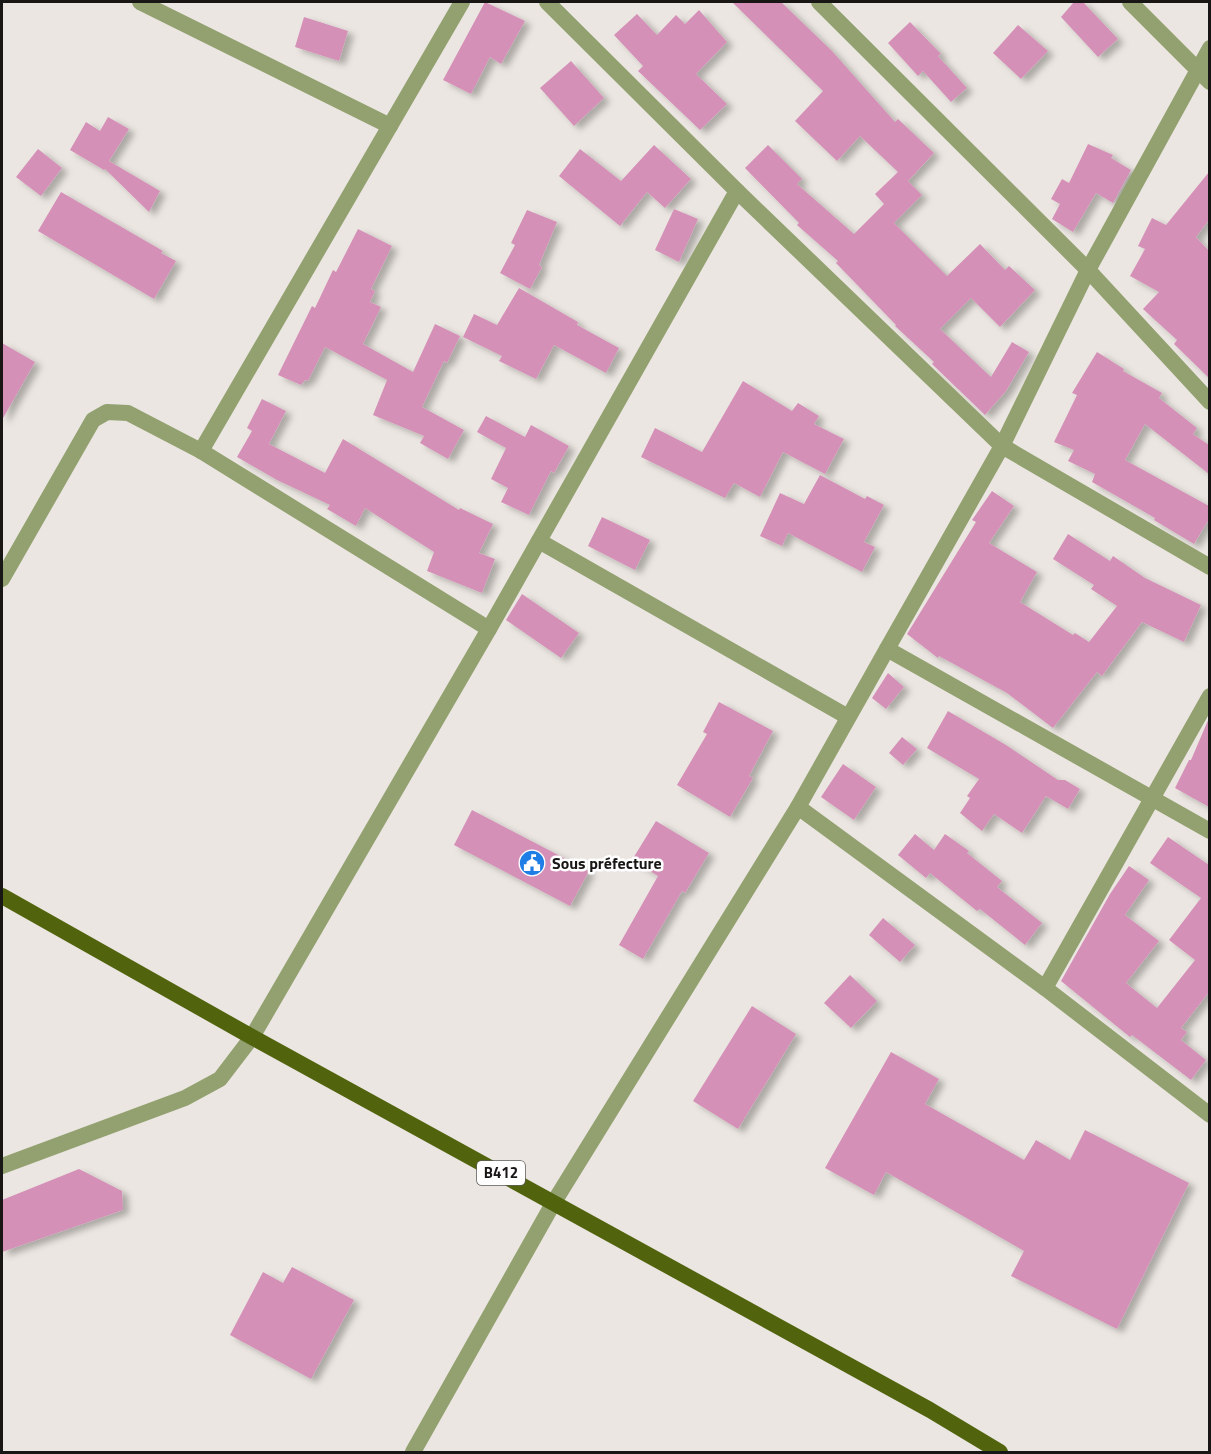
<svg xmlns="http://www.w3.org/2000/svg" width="1211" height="1454" font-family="'Titillium Web',sans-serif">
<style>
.building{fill:#d590b8;filter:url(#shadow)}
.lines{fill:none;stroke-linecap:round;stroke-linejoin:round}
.minor{stroke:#92a16f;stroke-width:16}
.primary{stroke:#51640d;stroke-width:16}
.labels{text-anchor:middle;stroke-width:5;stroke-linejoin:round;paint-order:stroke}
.shield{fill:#fff;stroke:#5e5d5b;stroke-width:1.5}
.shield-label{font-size:15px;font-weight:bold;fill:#191715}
.poi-label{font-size:16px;font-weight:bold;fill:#191715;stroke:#fff;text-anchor:start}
</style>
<defs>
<filter id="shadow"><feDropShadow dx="6" dy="4" stdDeviation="3" flood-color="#0004"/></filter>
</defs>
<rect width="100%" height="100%" fill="#ebe6e1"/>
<!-- building -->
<g class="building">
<path d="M485,2L525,21L501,64L490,57L471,94L443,80Z"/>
<path d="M732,2H781L832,51L895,122L898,119L934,153L908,181L922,195L894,223L947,276L980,244L1005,270L1009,266L1035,290L1000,327L971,298L940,329L991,377L1012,342L1029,352L1006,391L985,415L932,364L934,362L895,326L896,325L836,263L838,261L797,225L799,223L745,168L768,145L802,179L797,184L854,234L884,204L875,194L898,172L860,136L837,161L795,121L823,91Z"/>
<path d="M1074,2H1083L1118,39L1098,57L1061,17Z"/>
<path d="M699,10L727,42L696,74L727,104L700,130L638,71L643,66L614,35L637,14L657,35L676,15L685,24Z"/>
<path d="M304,17L348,31L339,61L295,47Z"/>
<path d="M910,22L941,54L938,56L967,88L951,102L923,71L918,76L888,43Z"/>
<path d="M1018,25L1048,51L1021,79L993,53Z"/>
<path d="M571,61L604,98L574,126L540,88Z"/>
<path d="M108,117L129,129L109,161L160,191L149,212L105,169L104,170L70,150L86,122L100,131Z"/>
<path d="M1088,144L1113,155L1111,158L1131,170L1113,203L1096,193L1073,232L1052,219L1060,204L1051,199L1062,179L1069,183Z"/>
<path d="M654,145L691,179L665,208L647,192L620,226L559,176L580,149L621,181Z"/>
<path d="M38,149L62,168L41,196L16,177Z"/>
<path d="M1209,172V220L1196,237L1209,251V378L1174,344L1177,340L1143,309L1159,292L1130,276L1145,249L1138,246L1152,218L1166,225Z"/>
<path d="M61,192L163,251L161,253L176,261L154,299L38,231Z"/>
<path d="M674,209L698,219L679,262L655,250Z"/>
<path d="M527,210L557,222L539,265L542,267L530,289L500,273L515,245L511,243Z"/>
<path d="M358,229L392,246L371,289L375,291L370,302L381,307L363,344L413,372L435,324L460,336L447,363L444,361L422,407L464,430L448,459L420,443L424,436L373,415L387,380L325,347L308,381L305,380L301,385L278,375L312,306L315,308L333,270L336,272Z"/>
<path d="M519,288L578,322L577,325L619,348L606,373L554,345L536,379L499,361L502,356L463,337L474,314L497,325Z"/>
<path d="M2,343L35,362L2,420Z"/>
<path d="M1097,352L1124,369L1123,371L1162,393L1159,398L1197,428L1193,434L1209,445V474L1145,424L1125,460L1209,506V519L1194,544L1154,520L1155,518L1092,482L1095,474L1068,461L1074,450L1054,442L1077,395L1072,393Z"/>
<path d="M743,381L792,411L798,403L819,416L814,424L844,439L825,474L783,452L760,497L734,483L725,498L641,457L655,428L702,452Z"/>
<path d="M262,399L286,411L269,444L325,473L343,439L459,510L460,508L493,524L479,553L495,559L482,593L427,571L434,552L365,508L356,526L327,509L330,505L277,480L237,457L252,431L247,428Z"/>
<path d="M486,416L525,437L531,425L569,446L554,473L551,471L529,515L501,502L508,488L491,479L506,448L477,432Z"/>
<path d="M820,475L865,499L867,496L884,505L864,542L875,547L862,572L788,533L782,546L760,536L780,493L804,504Z"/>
<path d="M992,491L1014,506L989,543L1037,572L1020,602L1073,635L1075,633L1089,642L1117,606L1091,589L1094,585L1053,559L1068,534L1110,561L1113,556L1145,578L1201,605L1184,642L1142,622L1102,676L1097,672L1053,728L1007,693L939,656L938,658L907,634L976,522L972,520Z"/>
<path d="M602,517L650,540L635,570L588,546Z"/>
<path d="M522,594L579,633L561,658L506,620Z"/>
<path d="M888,673L904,687L886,709L872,698Z"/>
<path d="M719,702L773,731L749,776L753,778L730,817L677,785L707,734L703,732Z"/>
<path d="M948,711L1006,745L1058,780H1065L1080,789L1068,809L1046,796L1022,833L994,814L982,831L960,813L970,798L967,796L979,779L927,748Z"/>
<path d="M1209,718V807L1175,788L1189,760H1191Z"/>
<path d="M902,737L917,749L903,765L889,753Z"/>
<path d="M843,764L876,787L854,820L821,797Z"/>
<path d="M472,810L589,871L570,906L454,845Z"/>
<path d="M656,821L709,853L685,893L682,891L643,959L619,945L658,876L632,860Z"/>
<path d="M915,834L934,850L945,834L969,851L967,853L1002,881L997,887L1042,923L1025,945L980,909L977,911L930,873L926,878L898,855Z"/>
<path d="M1168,837L1209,865V992L1181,1028L1187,1032L1181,1040L1206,1060L1191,1080L1132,1035L1130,1037L1061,981L1110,894L1129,866L1149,880L1125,915L1159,941L1126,983L1157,1008L1195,960L1169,940L1201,898L1150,863Z"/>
<path d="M883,918L915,945L900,962L869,935Z"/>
<path d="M850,975L877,1001L851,1028L824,1003Z"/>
<path d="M752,1006L796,1034L738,1129L693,1101Z"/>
<path d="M891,1052L939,1079L925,1104L1024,1160L1036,1140L1070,1160L1085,1130L1189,1183L1117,1329L1011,1276L1024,1251L886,1172L874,1195L825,1168Z"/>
<path d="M79,1169L122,1191L123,1210L2,1252V1200Z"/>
<path d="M292,1267L354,1300L311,1379L230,1335L263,1272L283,1283Z"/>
</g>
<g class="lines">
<!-- minor -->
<g class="minor">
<path d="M140,2L390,126"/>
<path d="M547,2L737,191L1002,446L1210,567"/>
<path d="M819,2L1088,270L1210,402"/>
<path d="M1130,2L1210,82"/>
<path d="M201,451L462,2"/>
<path d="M539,541L848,717"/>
<path d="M2,579L93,420L107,412L128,413L201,451L489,629"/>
<path d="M887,649L1210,831"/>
<path d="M798,807L1045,988L1210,1115"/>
<path d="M1045,988L1210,696"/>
<path d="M2,1166L185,1098L220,1079L252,1037L489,629L737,191"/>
<path d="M413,1452L554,1202L798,807L887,649L1002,446L1088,270L1210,48"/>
</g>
<!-- primary -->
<path class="primary" d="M2,896L252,1037L930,1410L1000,1452"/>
</g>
<!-- icons -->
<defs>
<g id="civic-disc" transform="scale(1.35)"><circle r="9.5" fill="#1f7de6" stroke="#fff"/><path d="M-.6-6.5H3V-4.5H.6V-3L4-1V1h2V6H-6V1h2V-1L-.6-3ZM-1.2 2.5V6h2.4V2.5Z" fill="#fff"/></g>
</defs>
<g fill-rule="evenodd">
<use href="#civic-disc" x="532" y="863"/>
</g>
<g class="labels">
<!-- shield labels -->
<rect class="shield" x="477" y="1161" width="48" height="24" rx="4.5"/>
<g class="shield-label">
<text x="501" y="1178">B412</text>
</g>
<!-- poi labels -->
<g class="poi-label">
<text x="552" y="869">Sous préfecture</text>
</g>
</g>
<!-- border -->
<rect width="1211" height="1454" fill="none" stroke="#191715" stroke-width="6"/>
</svg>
